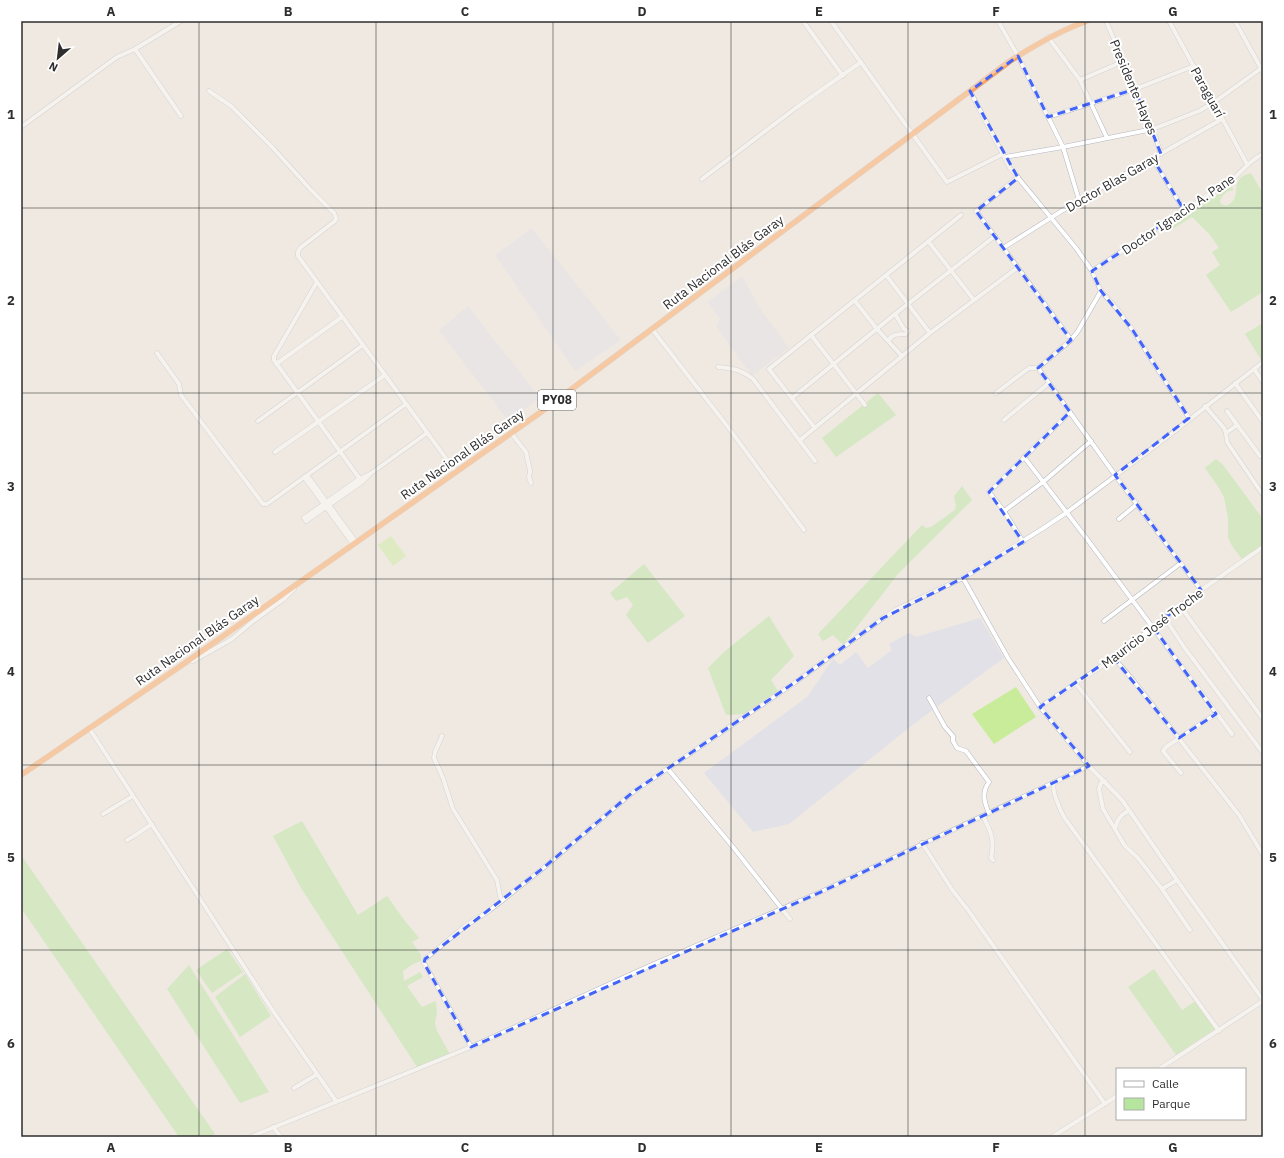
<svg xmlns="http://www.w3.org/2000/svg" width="1284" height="1158" font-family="'IBM Plex Sans',sans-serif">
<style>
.industrial{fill:#e3e1e8}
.green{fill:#b6e59e}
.pitch{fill:#c9ec9a}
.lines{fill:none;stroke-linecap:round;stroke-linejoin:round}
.minor-casing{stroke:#b4b7c1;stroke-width:5}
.highway-casing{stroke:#c9c9c9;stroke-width:6}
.minor{stroke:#fff;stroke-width:4}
.highway{stroke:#ffa35c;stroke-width:5.5}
.marked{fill:none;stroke:#4264fb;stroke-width:3;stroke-dasharray:8 5;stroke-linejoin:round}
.grid{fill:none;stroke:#2e2e2e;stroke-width:1;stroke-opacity:0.55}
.labels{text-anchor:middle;stroke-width:4;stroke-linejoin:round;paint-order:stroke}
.shield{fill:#fff;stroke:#6d6d6d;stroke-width:1}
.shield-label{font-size:12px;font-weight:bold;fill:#2e2e2e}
.street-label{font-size:13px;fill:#2e2e2e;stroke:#fff}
.neatline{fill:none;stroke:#2e2e2e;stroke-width:1.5}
.grid-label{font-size:13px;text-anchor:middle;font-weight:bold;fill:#2e2e2e}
</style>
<rect width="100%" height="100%" fill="#efe9e1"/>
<!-- industrial -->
<g class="industrial">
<path d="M532,228L621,340L575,371L495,255Z"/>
<path d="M742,276L761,310L789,348L752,376L716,327L720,319L707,302Z"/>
<path d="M468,306L540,398L508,421L439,330Z"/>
<path d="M980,618L1004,658L915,723L789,824L753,832L704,773L807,697L833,659L840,665L856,652L868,668L892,650L889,644L909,633L916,637Z"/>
</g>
<!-- green -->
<g class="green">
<path d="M1251,173L1263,194V292L1231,312L1206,275L1220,265L1212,252L1219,248L1210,235L1192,217L1171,230L1168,226L1229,187L1233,188V190C1226,191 1222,195 1220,201L1221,204L1226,206C1246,197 1225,180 1251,173Z"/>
<path d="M1263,323V360L1262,361L1245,334Z"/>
<path d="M878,393L896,415L836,457L822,438Z"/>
<path d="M1216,459L1223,465L1263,519V545L1242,559L1232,546L1228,537V518L1224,497L1219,488L1205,468Z"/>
<path d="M962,486L972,500L898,574L843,645L833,635L823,641L818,634L922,525L926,528L931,527L955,510L956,505L954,496Z"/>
<path d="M644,564L685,616L648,643L626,615L633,605L627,597L616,601L610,593Z"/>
<path d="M769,616L794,656L771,680L778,691L746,714L726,715L708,668L725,651Z"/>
<path d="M302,821L358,915L387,896L405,921L419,938L412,942L421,955V961L413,964L403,971L404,981L420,972L423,977L407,986L422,1007L436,1001L437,1013L435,1023L437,1031L451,1056L419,1070L301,888L273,836Z"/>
<path d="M21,855L215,1134L209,1137H179L21,908Z"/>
<path d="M227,949L243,972L212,993L196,970Z"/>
<path d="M189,965L269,1092L240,1103L167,989Z"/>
<path d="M1154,969L1182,1010L1197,1000L1218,1027L1176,1055L1128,987Z"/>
<path d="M245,974L271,1016L240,1037L215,997Z"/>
</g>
<!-- pitch -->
<g class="pitch">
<path d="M391,536L406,556L393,566L378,545Z"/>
<path d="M1016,687L1036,717L994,744L972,714Z"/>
</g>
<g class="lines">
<!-- minor casing -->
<g class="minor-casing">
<g id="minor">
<path d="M803,21L843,76"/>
<path d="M831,21L947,182L1003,154"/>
<path d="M998,21L1018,56L1063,147L1079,200"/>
<path d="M1106,21L1153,129L1161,154"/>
<path d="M1169,21L1247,164"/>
<path d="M1235,21L1263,72"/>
<path d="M1048,37L1080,80L1107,138"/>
<path d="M135,49L181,116"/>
<path d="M1080,80L1124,61"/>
<path d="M209,91L231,106L273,148L311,190L334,213L336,218L335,221L300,248L298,252V256L456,472"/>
<path d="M970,91L1010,168L1076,248L1092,271L1101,291L1118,310L1132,329L1189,418"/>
<path d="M1048,117L1135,89L1194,66"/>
<path d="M21,127L117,57L135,49L181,21"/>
<path d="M1005,157L1063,147L1153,129L1199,111L1213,103L1263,67"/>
<path d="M1153,159L1184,210"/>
<path d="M1018,177L976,211L1071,340"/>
<path d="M702,179L797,107L861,62"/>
<path d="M928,241L974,300"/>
<path d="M1003,248L1079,200L1222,119"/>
<path d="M1092,271L1234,178C1244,169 1250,160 1263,154"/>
<path d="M886,275L930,333"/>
<path d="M317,282L274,356V360L362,482"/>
<path d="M1101,291L1078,331L1071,340L1038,368L1115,475L1201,590"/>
<path d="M855,301L877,329L902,356"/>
<path d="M652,329L728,427L804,530"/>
<path d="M811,335L865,405"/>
<path d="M889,340C892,334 899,334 906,334L908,331L904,329L895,314"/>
<path d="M157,353L179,384L181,395L263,504H267L406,404"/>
<path d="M276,364L342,317"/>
<path d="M718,367C732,368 742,370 753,379L815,461"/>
<path d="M1254,369L1263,382"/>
<path d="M1235,383L1263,422"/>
<path d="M996,393L1029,368H1038"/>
<path d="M792,398L895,314L995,236"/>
<path d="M1205,406L1224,428L1226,433L1227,442L1263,495"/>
<path d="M1227,411L1260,456"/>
<path d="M1004,420L1049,383"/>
<path d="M258,421L363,345"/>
<path d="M815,428L769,369L961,215"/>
<path d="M511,433L526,452L530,471L529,477L531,483"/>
<path d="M1226,433L1237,425"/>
<path d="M800,440L930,333L1017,268"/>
<path d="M275,452L385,375"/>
<path d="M1024,457L1087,539L1232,734"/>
<path d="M370,474L362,482L306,521L304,518L359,479L370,474L427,433"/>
<path d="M307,475L356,542"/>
<path d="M304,477L353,544"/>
<path d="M1004,511L1043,482L1091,441"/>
<path d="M1119,519L1137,504"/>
<path d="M1023,542L1004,511L989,492L1070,412"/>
<path d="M1180,606L1263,719"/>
<path d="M1165,618L1184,647L1263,753"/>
<path d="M1104,621L1181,563"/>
<path d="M1113,657L1132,679L1239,815L1263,855"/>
<path d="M187,662L193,661L232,639L252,622L284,599L294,589"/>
<path d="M1076,684L1130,752"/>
<path d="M929,698L945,727L953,736V741L957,748L966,751L989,782C982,791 984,803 989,813"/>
<path d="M1040,707L1105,664L1201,590L1263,547"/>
<path d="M89,728L273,1011L336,1101"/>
<path d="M442,736L435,752L434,758L443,778L453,809L497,880L501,901"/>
<path d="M1089,766L1122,800L1177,880L1263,1000"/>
<path d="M668,769L733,847L790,919"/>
<path d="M1181,773L1163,751L1166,747L1216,714"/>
<path d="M1105,781L1101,783L1099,789L1103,809L1125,846L1138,858L1162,889L1190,930"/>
<path d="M1054,783C1051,791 1060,809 1064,817L1219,1031"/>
<path d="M103,814L133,796"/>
<path d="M983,816C991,832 995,840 991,858L993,860"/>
<path d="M1115,829C1117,819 1121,815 1128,811"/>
<path d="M127,840L134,836L152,824"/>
<path d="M922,843L953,891L968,910L1105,1104"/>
<path d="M1162,889L1177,880"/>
<path d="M471,1047L424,963L425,959L464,927L490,910L542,869L633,792L794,683L883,618L897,609L963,578L1042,529L1066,513L1166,438L1263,362"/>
<path d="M1159,1069L1263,1001"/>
<path d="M294,1088L316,1075"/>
<path d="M273,1127L281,1137"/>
<path d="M250,1137L471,1047L647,967L823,891L1089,766L1040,707L1008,658L963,578"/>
<path d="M1052,1137L1117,1096"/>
</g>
</g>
<!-- highway casing -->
<g class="highway-casing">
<path id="highway" d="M21,775L185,663L541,412L1010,61C1035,45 1059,31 1087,21"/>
</g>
<!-- minor -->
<use href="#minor" class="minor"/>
<!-- highway -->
<use href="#highway" class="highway"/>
</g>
<!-- marked area -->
<path d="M0 0H1284V1158H0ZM1018,56L1048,117L1135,89L1161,154L1153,159L1184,210L1092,271L1101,291L1132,329L1189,418L1115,475L1201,590L1153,627L1216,714L1179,738L1113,657L1040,707L1089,766L823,891L471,1047L424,963L425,959L542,869L633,792L794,683L883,618L963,578L1023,542L989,492L1070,412L1038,368L1071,340L976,211L1018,178L970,91Z" fill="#efe9e1" fill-opacity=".55" fill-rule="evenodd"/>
<path class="marked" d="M1018,56L1048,117L1135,89L1161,154L1153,159L1184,210L1092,271L1101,291L1132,329L1189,418L1115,475L1201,590L1153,627L1216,714L1179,738L1113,657L1040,707L1089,766L823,891L471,1047L424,963L425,959L542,869L633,792L794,683L883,618L963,578L1023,542L989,492L1070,412L1038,368L1071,340L976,211L1018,178L970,91Z"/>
<!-- grid -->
<path class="grid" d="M199,21V1137M376,21V1137M553,21V1137M731,21V1137M908,21V1137M1085,21V1137M21,208H1263M21,393H1263M21,579H1263M21,765H1263M21,950H1263"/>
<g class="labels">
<!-- shield labels -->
<rect class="shield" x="538" y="390" width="38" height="20" rx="3"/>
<g class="shield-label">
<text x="557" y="404">PY08</text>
</g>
<!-- street labels -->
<g class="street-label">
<text transform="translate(1134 87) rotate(67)" y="5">Presidente Hayes</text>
<text transform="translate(1208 92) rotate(61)" y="5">Paraguarí</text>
<text transform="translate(1112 182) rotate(-30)" y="5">Doctor Blas Garay</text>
<text transform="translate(1178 214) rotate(-34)" y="5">Doctor Ignacio A. Pane</text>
<text transform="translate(723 262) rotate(-37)" y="5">Ruta Nacional Blás Garay</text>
<text transform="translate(462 454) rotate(-35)" y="5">Ruta Nacional Blás Garay</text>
<text transform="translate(1152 628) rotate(-37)" y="5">Mauricio José Troche</text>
<text transform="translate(197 640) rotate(-35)" y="5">Ruta Nacional Blás Garay</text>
</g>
</g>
<!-- border -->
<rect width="1284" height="1158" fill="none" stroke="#ffffff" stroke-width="44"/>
<!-- legend -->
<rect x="1116" y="1068" width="130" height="52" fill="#ffffff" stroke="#ababab"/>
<rect x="1124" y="1081" width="20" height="6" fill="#ffffff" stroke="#ababab"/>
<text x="1152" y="1088" font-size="12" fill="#2e2e2e">Calle</text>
<rect x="1124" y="1098" width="20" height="12" fill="#b6e59e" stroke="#ababab"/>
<text x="1152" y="1108" font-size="12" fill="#2e2e2e">Parque</text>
<!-- north arrow -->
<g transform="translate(58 58) rotate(208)" stroke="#ffffff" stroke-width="3" paint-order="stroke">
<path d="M0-3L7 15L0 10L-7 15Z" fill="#2e2e2e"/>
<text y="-6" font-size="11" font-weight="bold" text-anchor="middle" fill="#2e2e2e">N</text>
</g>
<rect x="22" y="22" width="1240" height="1114" class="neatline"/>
<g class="grid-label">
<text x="111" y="16">A</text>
<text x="288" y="16">B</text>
<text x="465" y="16">C</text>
<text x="642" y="16">D</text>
<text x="819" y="16">E</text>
<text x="996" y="16">F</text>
<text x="1173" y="16">G</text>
<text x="11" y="119">1</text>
<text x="1273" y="119">1</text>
<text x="11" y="305">2</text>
<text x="1273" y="305">2</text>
<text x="11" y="491">3</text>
<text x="1273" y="491">3</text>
<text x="11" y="676">4</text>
<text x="1273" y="676">4</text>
<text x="11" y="862">5</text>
<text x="1273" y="862">5</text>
<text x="11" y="1048">6</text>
<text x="1273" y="1048">6</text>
<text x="111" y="1152">A</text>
<text x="288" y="1152">B</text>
<text x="465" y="1152">C</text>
<text x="642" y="1152">D</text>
<text x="819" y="1152">E</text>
<text x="996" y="1152">F</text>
<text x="1173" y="1152">G</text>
</g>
</svg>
